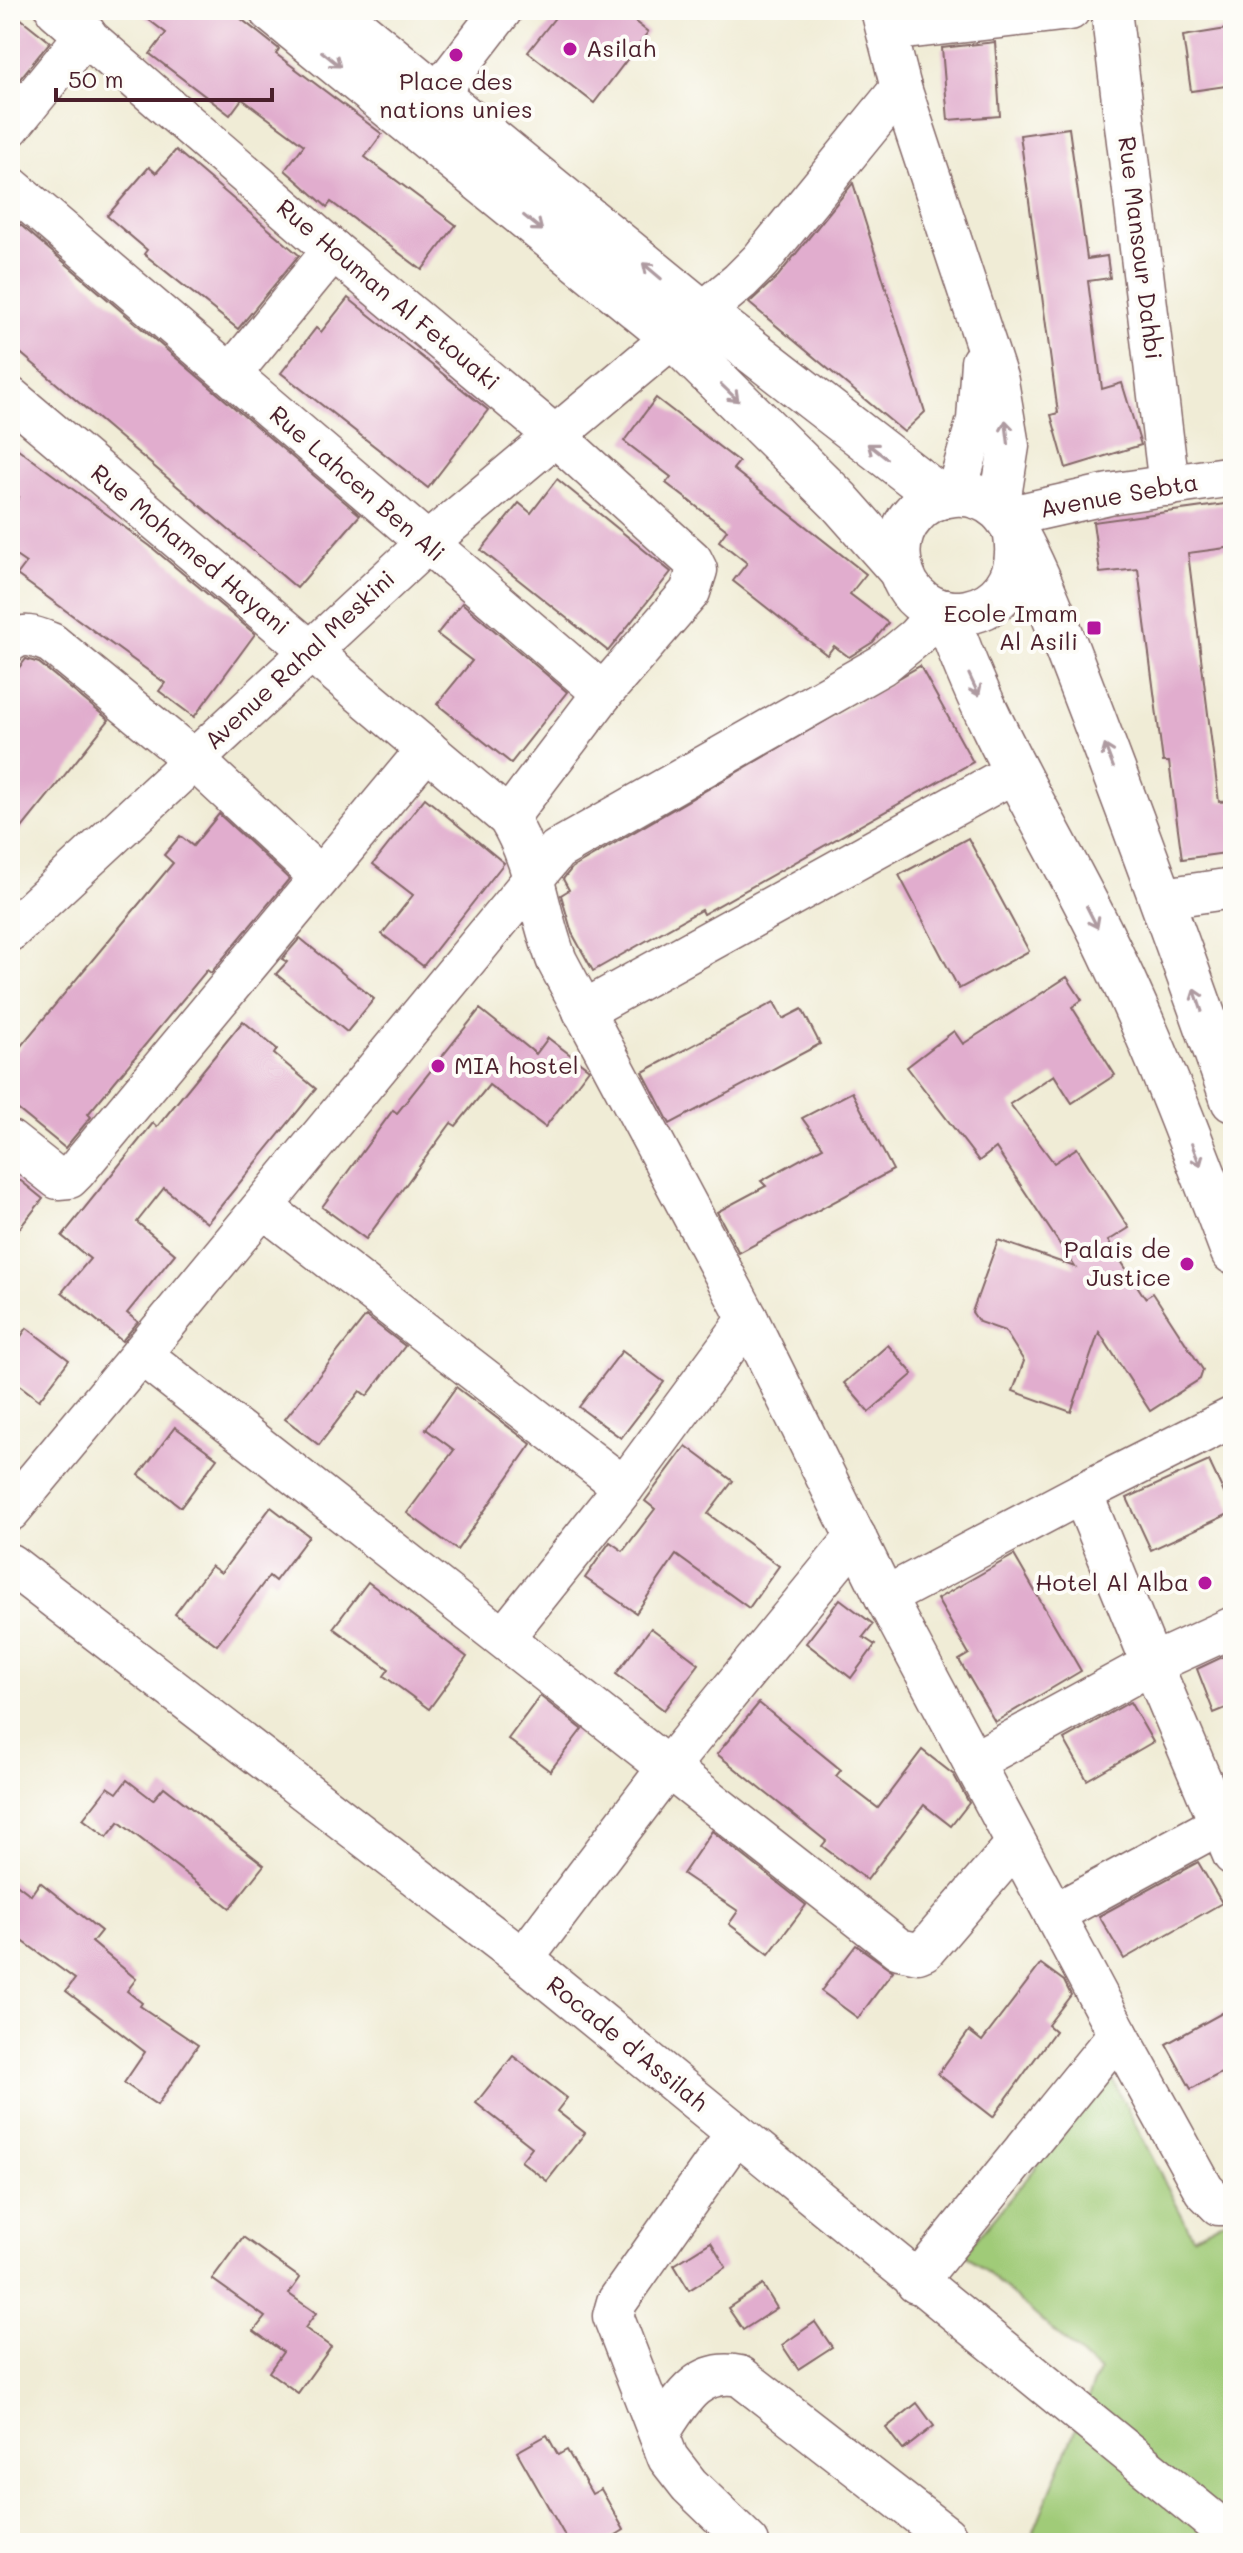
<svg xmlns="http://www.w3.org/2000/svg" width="1243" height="2553" font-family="Mali,sans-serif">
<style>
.green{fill:#a0cb78;stroke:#757552;stroke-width:2}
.building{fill:#e1adce}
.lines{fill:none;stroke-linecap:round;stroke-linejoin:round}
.minor-casing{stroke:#846767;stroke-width:43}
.major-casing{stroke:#846767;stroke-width:47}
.minor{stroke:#fff;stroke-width:40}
.major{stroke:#fff;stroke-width:44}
.oneway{stroke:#ae9aa0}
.poi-dot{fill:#b5179e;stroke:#fdfcf7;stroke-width:3}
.labels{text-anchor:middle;stroke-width:8;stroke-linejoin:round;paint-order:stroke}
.poi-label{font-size:24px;fill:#4a1f2b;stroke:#fdfcf7;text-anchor:end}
.street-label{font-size:24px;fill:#4a1f2b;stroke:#fdfcf7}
</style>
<rect width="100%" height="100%" fill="#fdfcf7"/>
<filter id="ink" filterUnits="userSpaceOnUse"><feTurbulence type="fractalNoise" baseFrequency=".0125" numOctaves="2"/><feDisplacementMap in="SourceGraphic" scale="16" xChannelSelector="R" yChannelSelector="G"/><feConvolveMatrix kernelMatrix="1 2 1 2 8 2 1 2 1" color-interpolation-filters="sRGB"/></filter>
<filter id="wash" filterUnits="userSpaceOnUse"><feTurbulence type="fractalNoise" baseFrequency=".006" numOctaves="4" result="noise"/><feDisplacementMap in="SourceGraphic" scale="32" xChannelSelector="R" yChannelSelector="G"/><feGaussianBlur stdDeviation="1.8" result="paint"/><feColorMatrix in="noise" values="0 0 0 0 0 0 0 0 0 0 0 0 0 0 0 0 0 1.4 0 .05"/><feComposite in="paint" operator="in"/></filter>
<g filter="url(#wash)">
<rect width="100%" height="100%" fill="#f0ecd6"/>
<!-- green -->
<path class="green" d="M1111,2077L1193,2237L1233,2216V2543H1029L1099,2371L965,2253Z"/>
<g id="blocks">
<!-- building -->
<g class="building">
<path d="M10,10L50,42L10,91Z"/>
<path d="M136,10H230L279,49L276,54L382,134L365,157L456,225L422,270L331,202L327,207L285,170L304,145L242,99L230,115L150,54L166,33Z"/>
<path d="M561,10H620L648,32L594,103L528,52Z"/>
<path d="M1233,28V85L1191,91L1183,36Z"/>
<path d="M995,42L1000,116L948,120L942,48Z"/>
<path d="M1069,128L1087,259L1107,256L1110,278L1088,281L1102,389L1122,383L1141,445L1066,468L1051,415L1058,413L1020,135Z"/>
<path d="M176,150L299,255L238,329L144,254L147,250L107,216L149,167L156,173Z"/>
<path d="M853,183L925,412L904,432L749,303L778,276Z"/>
<path d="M10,216L360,515L297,588L10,344Z"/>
<path d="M348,298L488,410L428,488L281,373L316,328L321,332Z"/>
<path d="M656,398L739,462L733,469L866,574L850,594L888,623L873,642L849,657L834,646L827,655L733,581L747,563L719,541L727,530L666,483L671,477L624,441Z"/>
<path d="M10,443L150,546L255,634L194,717L159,691L165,683L17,575L26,563L10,552V510L19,497L10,491Z"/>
<path d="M557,479L671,572L608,651L481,550L519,503L531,513Z"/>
<path d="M1233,503V547L1188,553L1219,802L1233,801V852L1182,859L1169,762H1163L1138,569L1100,573L1093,522Z"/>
<path d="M462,603L567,692L511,763L437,704L472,661L437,634Z"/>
<path d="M26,659L39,663L109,720L10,843V679Z"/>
<path d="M920,666L973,762L703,914L701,910L593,971L572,933L561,895L569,890L563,879L572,868Z"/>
<path d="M425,798L504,863L423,966L382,934L413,895L373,864Z"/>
<path d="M219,814L289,879L211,973L207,970L88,1114L91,1117L65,1148L10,1103V1059L173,863L164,855L180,836L193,846Z"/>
<path d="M968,838L1029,951L959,989L899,875Z"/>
<path d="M300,938L374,999L347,1032L276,974L287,962L282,959Z"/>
<path d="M1067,977L1082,1000L1072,1007L1115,1075L1072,1103L1054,1075L1010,1104L1054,1163L1077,1148L1129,1228L1108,1241L1145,1298L1153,1293L1203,1370L1200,1379L1150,1411L1099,1332L1071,1412L1013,1391L1024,1361L1005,1331L979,1322L972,1312L998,1240L1075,1267L996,1148L979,1161L907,1067L954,1031L963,1044Z"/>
<path d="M774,1002L783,1019L802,1009L820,1044L670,1124L643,1072Z"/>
<path d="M480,1009L536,1054L548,1038L589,1069L545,1127L489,1085L456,1126L451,1123L366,1239L322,1207L393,1110L397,1113Z"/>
<path d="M243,1021L277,1049L274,1054L316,1089L207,1223L164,1188L137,1222L175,1254L127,1313L138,1322L122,1341L62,1292L90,1259L62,1236L153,1123L157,1127Z"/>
<path d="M852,1092L893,1170L739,1253L717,1212L766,1186L761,1181L823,1147L802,1118Z"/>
<path d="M10,1172L43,1199L10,1240Z"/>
<path d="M366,1316L405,1346L367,1396L360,1391L319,1445L285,1419Z"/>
<path d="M27,1328L69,1360L39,1400L10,1378V1352Z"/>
<path d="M888,1345L913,1374L869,1412L844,1383Z"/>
<path d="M622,1351L664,1382L621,1438L579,1407Z"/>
<path d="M456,1387L531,1444L457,1550L407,1513L454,1450L426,1429Z"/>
<path d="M175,1427L217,1458L181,1507L139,1475Z"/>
<path d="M686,1446L733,1481L708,1514L779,1566L749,1608L676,1555L636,1613L585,1578L610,1542L623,1551L655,1509L645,1501Z"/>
<path d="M1209,1461L1233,1512L1151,1550L1127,1498Z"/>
<path d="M271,1507L309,1536L275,1581L269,1576L217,1645L175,1614L211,1566L221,1573Z"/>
<path d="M1014,1555L1081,1671L995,1722L959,1660L969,1654L937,1599Z"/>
<path d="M368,1582L467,1657L429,1709L384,1676L389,1669L333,1628Z"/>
<path d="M840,1599L873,1624L863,1637L875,1645L851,1678L806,1643Z"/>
<path d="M651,1628L699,1664L664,1710L616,1674Z"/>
<path d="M1233,1652V1705L1214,1713L1197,1669Z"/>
<path d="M540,1696L582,1729L550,1771L508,1739Z"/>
<path d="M1130,1702L1153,1742L1087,1780L1064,1739Z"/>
<path d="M759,1703L841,1770L836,1776L878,1808L922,1750L954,1775L969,1803L951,1826L924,1805L867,1880L822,1846L826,1841L717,1754Z"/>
<path d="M127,1780L153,1800L164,1787L264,1865L230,1908L119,1822L107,1837L83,1819L108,1787L117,1793Z"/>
<path d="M712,1831L806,1905L769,1954L729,1924L738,1911L683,1874Z"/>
<path d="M1198,1862L1222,1903L1124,1959L1099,1916Z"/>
<path d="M10,1879L31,1895L40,1882L101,1931L92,1942L136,1979L127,1991L142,2003L140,2006L198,2045L157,2105L124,2083L145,2052L66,1991L75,1979L10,1932Z"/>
<path d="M856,1945L893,1971L858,2018L821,1991Z"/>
<path d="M1041,1964L1064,1981L1071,1995L1048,2025L1055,2031L993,2117L938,2074L969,2031L982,2041Z"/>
<path d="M1233,2007V2067L1191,2089L1166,2044Z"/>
<path d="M513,2056L567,2098L557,2111L585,2133L547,2181L521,2161L532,2147L476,2103Z"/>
<path d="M243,2237L300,2278L289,2294L316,2313L305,2328L331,2347L298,2393L269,2372L283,2352L254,2331L265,2317L212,2279Z"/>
<path d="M711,2242L726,2267L689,2290L674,2265Z"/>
<path d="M763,2285L777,2308L743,2330L728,2308Z"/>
<path d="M815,2322L832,2347L798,2369L782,2345Z"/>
<path d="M917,2403L934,2426L903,2450L886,2428Z"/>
<path d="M547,2435L558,2455L567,2450L592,2494L601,2489L624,2530L603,2543H569L517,2452Z"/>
</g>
</g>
</g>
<g filter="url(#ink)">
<use href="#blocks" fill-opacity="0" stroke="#846767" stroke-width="2"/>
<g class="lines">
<!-- minor casing -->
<g class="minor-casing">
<g id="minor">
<path d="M881,10L901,88L998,381L1009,446L999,509"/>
<path d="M1111,10L1169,486"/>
<path d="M888,31L1070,10"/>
<path d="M438,93L502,10"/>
<path d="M10,127L86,34"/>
<path d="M10,186L603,693L690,592L697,570L692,560L554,435L333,250L56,10"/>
<path d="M231,374L333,250"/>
<path d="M10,397L508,818C536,863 538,913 557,961L748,1319L624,1487L264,1208"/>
<path d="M956,493L977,420L981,362"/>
<path d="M1006,517L1109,494L1233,476"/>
<path d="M10,642C23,631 36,637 51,643L193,759L320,877"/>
<path d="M508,818L603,693"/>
<path d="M1163,898L1233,888"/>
<path d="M10,931L426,544L740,281L760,261L901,88"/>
<path d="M583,1011L1017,771"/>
<path d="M10,1141L58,1179L69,1178L76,1171L427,749"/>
<path d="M748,1319L885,1597L1082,1493L1152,1664L1233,1627"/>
<path d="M141,1354L557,850L882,665L916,637L939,611"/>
<path d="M1082,1493L1233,1417"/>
<path d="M10,1511L141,1354L899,1949L918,1953L925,1950L1016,1844"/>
<path d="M10,1564L523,1959L1233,2538"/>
<path d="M885,1597L1118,2034L916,2283"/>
<path d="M505,1636L624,1487"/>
<path d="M973,1762L1152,1664L1233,1855"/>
<path d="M1054,1914L1233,1817"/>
<path d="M523,1959L669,1766L856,1537"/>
<path d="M1118,2034L1204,2190L1219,2205H1233"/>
<path d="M736,2133L617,2302L613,2316L668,2458L689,2485L749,2543"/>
<path d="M659,2434C679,2403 697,2367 740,2376L946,2536L949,2543"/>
</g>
</g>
<!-- major casing -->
<g class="major-casing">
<g id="major">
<path d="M271,10L673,337L839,501L901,571"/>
<path d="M333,10L703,313L940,497"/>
<path d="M1016,536C1030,625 910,642 899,560C897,544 902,527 913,515C934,489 974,487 999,509C1021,529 1058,626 1070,657C1127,804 1181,951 1233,1100"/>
<path d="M946,612C983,724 1048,826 1100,931C1151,1035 1192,1143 1233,1252"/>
</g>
</g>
<!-- minor -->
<use href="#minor" class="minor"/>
<!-- major -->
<use href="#major" class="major"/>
</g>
<!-- one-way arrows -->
<defs><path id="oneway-shaft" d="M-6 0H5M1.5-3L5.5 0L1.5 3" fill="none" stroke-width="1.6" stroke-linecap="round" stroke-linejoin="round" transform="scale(2)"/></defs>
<g class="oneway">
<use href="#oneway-shaft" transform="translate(331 59) rotate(39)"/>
<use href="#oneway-shaft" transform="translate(533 223) rotate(39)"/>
<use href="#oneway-shaft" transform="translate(652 271) rotate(-140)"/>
<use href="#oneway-shaft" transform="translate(730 393) rotate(44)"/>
<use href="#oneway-shaft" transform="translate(1007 432) rotate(-97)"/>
<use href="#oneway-shaft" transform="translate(877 451) rotate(-142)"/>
<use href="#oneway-shaft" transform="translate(974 685) rotate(65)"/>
<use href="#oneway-shaft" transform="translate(1109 756) rotate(-111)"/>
<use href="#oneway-shaft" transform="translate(1092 917) rotate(63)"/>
<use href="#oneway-shaft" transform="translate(1198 1000) rotate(-109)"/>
<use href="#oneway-shaft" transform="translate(1196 1155) rotate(69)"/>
</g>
</g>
<!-- markers -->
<g class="poi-dot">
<circle cx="570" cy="49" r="8"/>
<circle cx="456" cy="55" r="8"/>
<rect x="1086" y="620" width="16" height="16" rx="4"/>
<circle cx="438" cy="1066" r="8"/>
<circle cx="1187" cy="1264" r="8"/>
<circle cx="1205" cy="1583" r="8"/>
</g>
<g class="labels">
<!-- poi labels -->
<g class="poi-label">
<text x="586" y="57" text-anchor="start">Asilah</text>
<text x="456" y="90" text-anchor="middle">Place des<tspan x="456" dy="28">nations unies</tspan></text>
<text x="1078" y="622">Ecole Imam<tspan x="1078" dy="28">Al Asili</tspan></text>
<text x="454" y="1074" text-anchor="start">MIA hostel</text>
<text x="1171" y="1258">Palais de<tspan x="1171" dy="28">Justice</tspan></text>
<text x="1189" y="1591">Hotel Al Alba</text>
</g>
<!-- street labels -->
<g class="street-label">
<text transform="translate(1140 248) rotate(83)" y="8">Rue Mansour Dahbi</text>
<text transform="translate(388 295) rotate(40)" y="8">Rue Houman Al Fetouaki</text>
<text transform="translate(357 484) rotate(41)" y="8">Rue Lahcen Ben Ali</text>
<text transform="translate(1119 496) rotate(-10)" y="8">Avenue Sebta</text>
<text transform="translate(190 550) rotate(40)" y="8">Rue Mohamed Hayani</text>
<text transform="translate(300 660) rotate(-43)" y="8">Avenue Rahal Meskini</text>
<text transform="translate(627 2044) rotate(39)" y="8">Rocade d'Assilah</text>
</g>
</g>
<!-- margin -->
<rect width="1243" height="2553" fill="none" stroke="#fdfcf7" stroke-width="40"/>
<!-- scale -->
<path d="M56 88v12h216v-12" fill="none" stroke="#4a1f2b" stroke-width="4"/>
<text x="68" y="88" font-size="24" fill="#4a1f2b" stroke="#fdfcf7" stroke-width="6" paint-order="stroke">50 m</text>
</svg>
